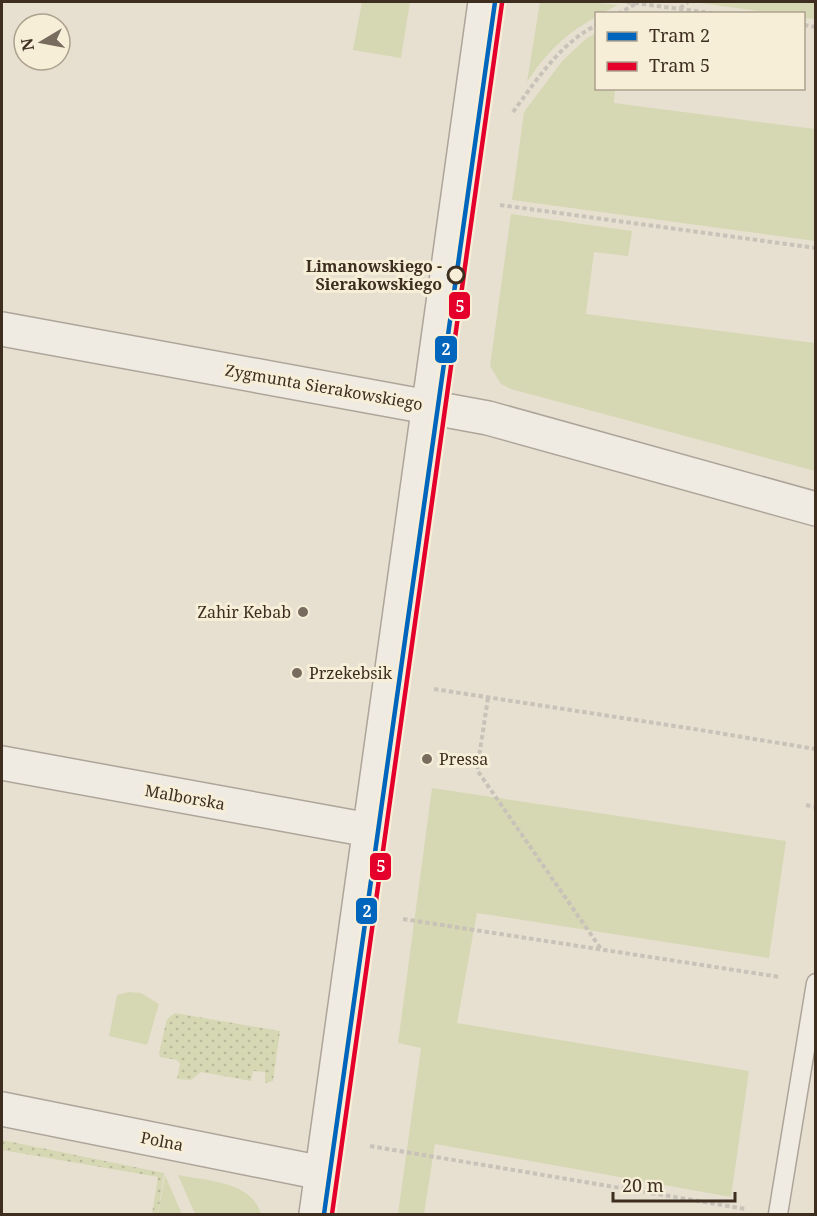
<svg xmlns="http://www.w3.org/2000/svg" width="817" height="1216" font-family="'Noto Serif',serif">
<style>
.green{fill:#d6d7b3}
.garden{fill:url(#garden-dots)}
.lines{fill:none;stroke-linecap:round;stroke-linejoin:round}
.service-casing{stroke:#ada599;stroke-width:21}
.minor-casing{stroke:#ada599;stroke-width:36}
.tertiary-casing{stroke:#ada599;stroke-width:36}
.path{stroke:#c8c2b9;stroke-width:4;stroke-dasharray:4.5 3;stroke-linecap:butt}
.service{stroke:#efebe3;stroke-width:18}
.minor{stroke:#efebe3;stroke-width:33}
.tertiary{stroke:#efebe3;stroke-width:33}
.tram-1-casing{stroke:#f7eed8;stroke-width:9}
.tram-2-casing{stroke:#f7eed8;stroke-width:9}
.tram-1{stroke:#0065bd;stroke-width:4.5}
.tram-2{stroke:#e4002b;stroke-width:4.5}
.stop-dot{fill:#f7eed8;stroke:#3d2e20;stroke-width:3}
.poi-dot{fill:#786c5e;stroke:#f7eed8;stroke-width:2}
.labels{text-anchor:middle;stroke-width:6;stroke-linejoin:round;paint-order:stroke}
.stop-label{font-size:16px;font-weight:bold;fill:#3d2e20;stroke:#f7eed8;text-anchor:end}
.street-label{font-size:16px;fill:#3d2e20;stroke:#f7eed8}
.poi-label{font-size:16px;fill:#3d2e20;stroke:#f7eed8;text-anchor:start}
.line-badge{stroke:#f7eed8;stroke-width:2}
.badge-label{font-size:16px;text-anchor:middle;font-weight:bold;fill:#fff}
</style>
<defs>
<pattern id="garden-dots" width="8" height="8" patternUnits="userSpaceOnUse" patternTransform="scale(1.5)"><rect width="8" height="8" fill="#d6d7b3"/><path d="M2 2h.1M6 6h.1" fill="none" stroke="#b9b99a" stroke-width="1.8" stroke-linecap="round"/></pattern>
</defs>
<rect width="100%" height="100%" fill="#e7e0d1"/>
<!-- green -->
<g class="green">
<path d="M362,2H410L401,58L353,50Z"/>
<path d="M540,2H587L618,5L602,13L596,14V17C565,34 547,52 527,82Z"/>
<path d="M702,2H815V19L804,18V14L774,13L700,3Z"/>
<path d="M596,33V88L615,89L614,103L815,129V241L512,200L524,112L563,60L587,38Z"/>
<path d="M511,214L632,231L628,256L594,252L586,314L815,343V471L511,389L501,384L490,366Z"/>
<path d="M432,788L786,841L769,958L477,913L457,1023L749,1071L731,1197L435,1144L424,1214H398L421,1048L398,1043Z"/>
<path d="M128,992L141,993L159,1004L147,1045L109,1036L117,995Z"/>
<path d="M165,1175L182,1214H158Z"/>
<path d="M178,1175C207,1181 252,1181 261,1214H195Z"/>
</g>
<!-- garden -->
<g class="garden">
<path d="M175,1013L280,1031L273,1081L265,1083V1072L253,1071L251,1081L201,1072L191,1080L177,1079L180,1064L177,1060L160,1057L159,1053L167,1019Z"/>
<path d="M2,1140L164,1173L158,1214H152L158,1177L2,1150Z"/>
</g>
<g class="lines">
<!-- service casing -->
<g class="service-casing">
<path id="service" d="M778,1214L816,983"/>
</g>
<!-- minor casing -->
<g class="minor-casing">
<g id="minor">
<path d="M2,329L488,418L816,509"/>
<path d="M2,763L369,830"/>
<path d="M2,1109L322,1173"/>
</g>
</g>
<!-- tertiary casing -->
<g class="tertiary-casing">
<path id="tertiary" d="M316,1214L485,2"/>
</g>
<!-- path -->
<g class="path">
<path d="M627,2L718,14"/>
<path d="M680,8L688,2"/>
<path d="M618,14L637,3"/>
<path d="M804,25L816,27"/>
<path d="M513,112C538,78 559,45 596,25"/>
<path d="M500,205L816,248"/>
<path d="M434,689L694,729L815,749"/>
<path d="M488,698L477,770L601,949"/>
<path d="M806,805L816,807"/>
<path d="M403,919L780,977"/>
<path d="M370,1146L746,1209"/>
</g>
<!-- service -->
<use href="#service" class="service"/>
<!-- minor -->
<use href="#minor" class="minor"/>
<!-- tertiary -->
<use href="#tertiary" class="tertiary"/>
<!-- tram-1 casing -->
<g class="tram-1-casing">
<path id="tram-1" d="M324,1214L495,2"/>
</g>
<!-- tram-2 casing -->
<g class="tram-2-casing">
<path id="tram-2" d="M332,1214L502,3"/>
</g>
<!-- tram-1 -->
<use href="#tram-1" class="tram-1"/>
<!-- tram-2 -->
<use href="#tram-2" class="tram-2"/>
</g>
<!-- markers -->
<circle class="stop-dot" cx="456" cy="275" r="8"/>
<g class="poi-dot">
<circle cx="303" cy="612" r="6"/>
<circle cx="297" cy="673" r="6"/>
<circle cx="427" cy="759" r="6"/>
</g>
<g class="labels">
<!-- stop labels -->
<g class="stop-label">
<text x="442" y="272">Limanowskiego -<tspan x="442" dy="18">Sierakowskiego</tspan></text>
</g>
<!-- street labels -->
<g class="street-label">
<text transform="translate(324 387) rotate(10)" y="6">Zygmunta Sierakowskiego</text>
<text transform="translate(185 797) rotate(10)" y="6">Malborska</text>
<text transform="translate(162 1141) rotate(11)" y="6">Polna</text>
</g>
<!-- poi labels -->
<g class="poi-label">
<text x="291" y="618" text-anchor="end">Zahir Kebab</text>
<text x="309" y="679">Przekebsik</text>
<text x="439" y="765">Pressa</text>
</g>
</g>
<g class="line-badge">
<rect x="448" y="291" width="23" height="29" rx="6" fill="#e4002b"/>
<rect x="434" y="335" width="24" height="29" rx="6" fill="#0065bd"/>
<rect x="369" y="852" width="23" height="29" rx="6" fill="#e4002b"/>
<rect x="355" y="897" width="23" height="28" rx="6" fill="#0065bd"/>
</g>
<g class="badge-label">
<text x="460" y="312">5</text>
<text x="446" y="355">2</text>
<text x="381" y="872">5</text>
<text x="367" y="917">2</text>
</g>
<!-- border -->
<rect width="817" height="1216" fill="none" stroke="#3d2e20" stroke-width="6"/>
<!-- legend -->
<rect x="595" y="12" width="210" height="78" fill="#f7eed8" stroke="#ada18e" stroke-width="1.5"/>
<rect x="607" y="32" width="30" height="9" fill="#0065bd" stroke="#ada18e" stroke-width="1.5"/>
<text x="649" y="42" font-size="18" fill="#3d2e20">Tram 2</text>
<rect x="607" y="62" width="30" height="9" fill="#e4002b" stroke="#ada18e" stroke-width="1.5"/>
<text x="649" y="72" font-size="18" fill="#3d2e20">Tram 5</text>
<!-- north arrow -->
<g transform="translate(42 42) rotate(260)"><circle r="28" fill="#f7eed8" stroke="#ada18e" stroke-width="1.5"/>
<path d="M0-4.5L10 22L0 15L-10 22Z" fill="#786c5e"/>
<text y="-9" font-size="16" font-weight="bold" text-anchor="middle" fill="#3d2e20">N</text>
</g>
<!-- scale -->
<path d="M613 1192v9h122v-9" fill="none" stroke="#3d2e20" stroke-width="3"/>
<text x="622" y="1192" font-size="18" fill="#3d2e20" stroke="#f7eed8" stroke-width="4.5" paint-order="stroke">20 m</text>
</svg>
